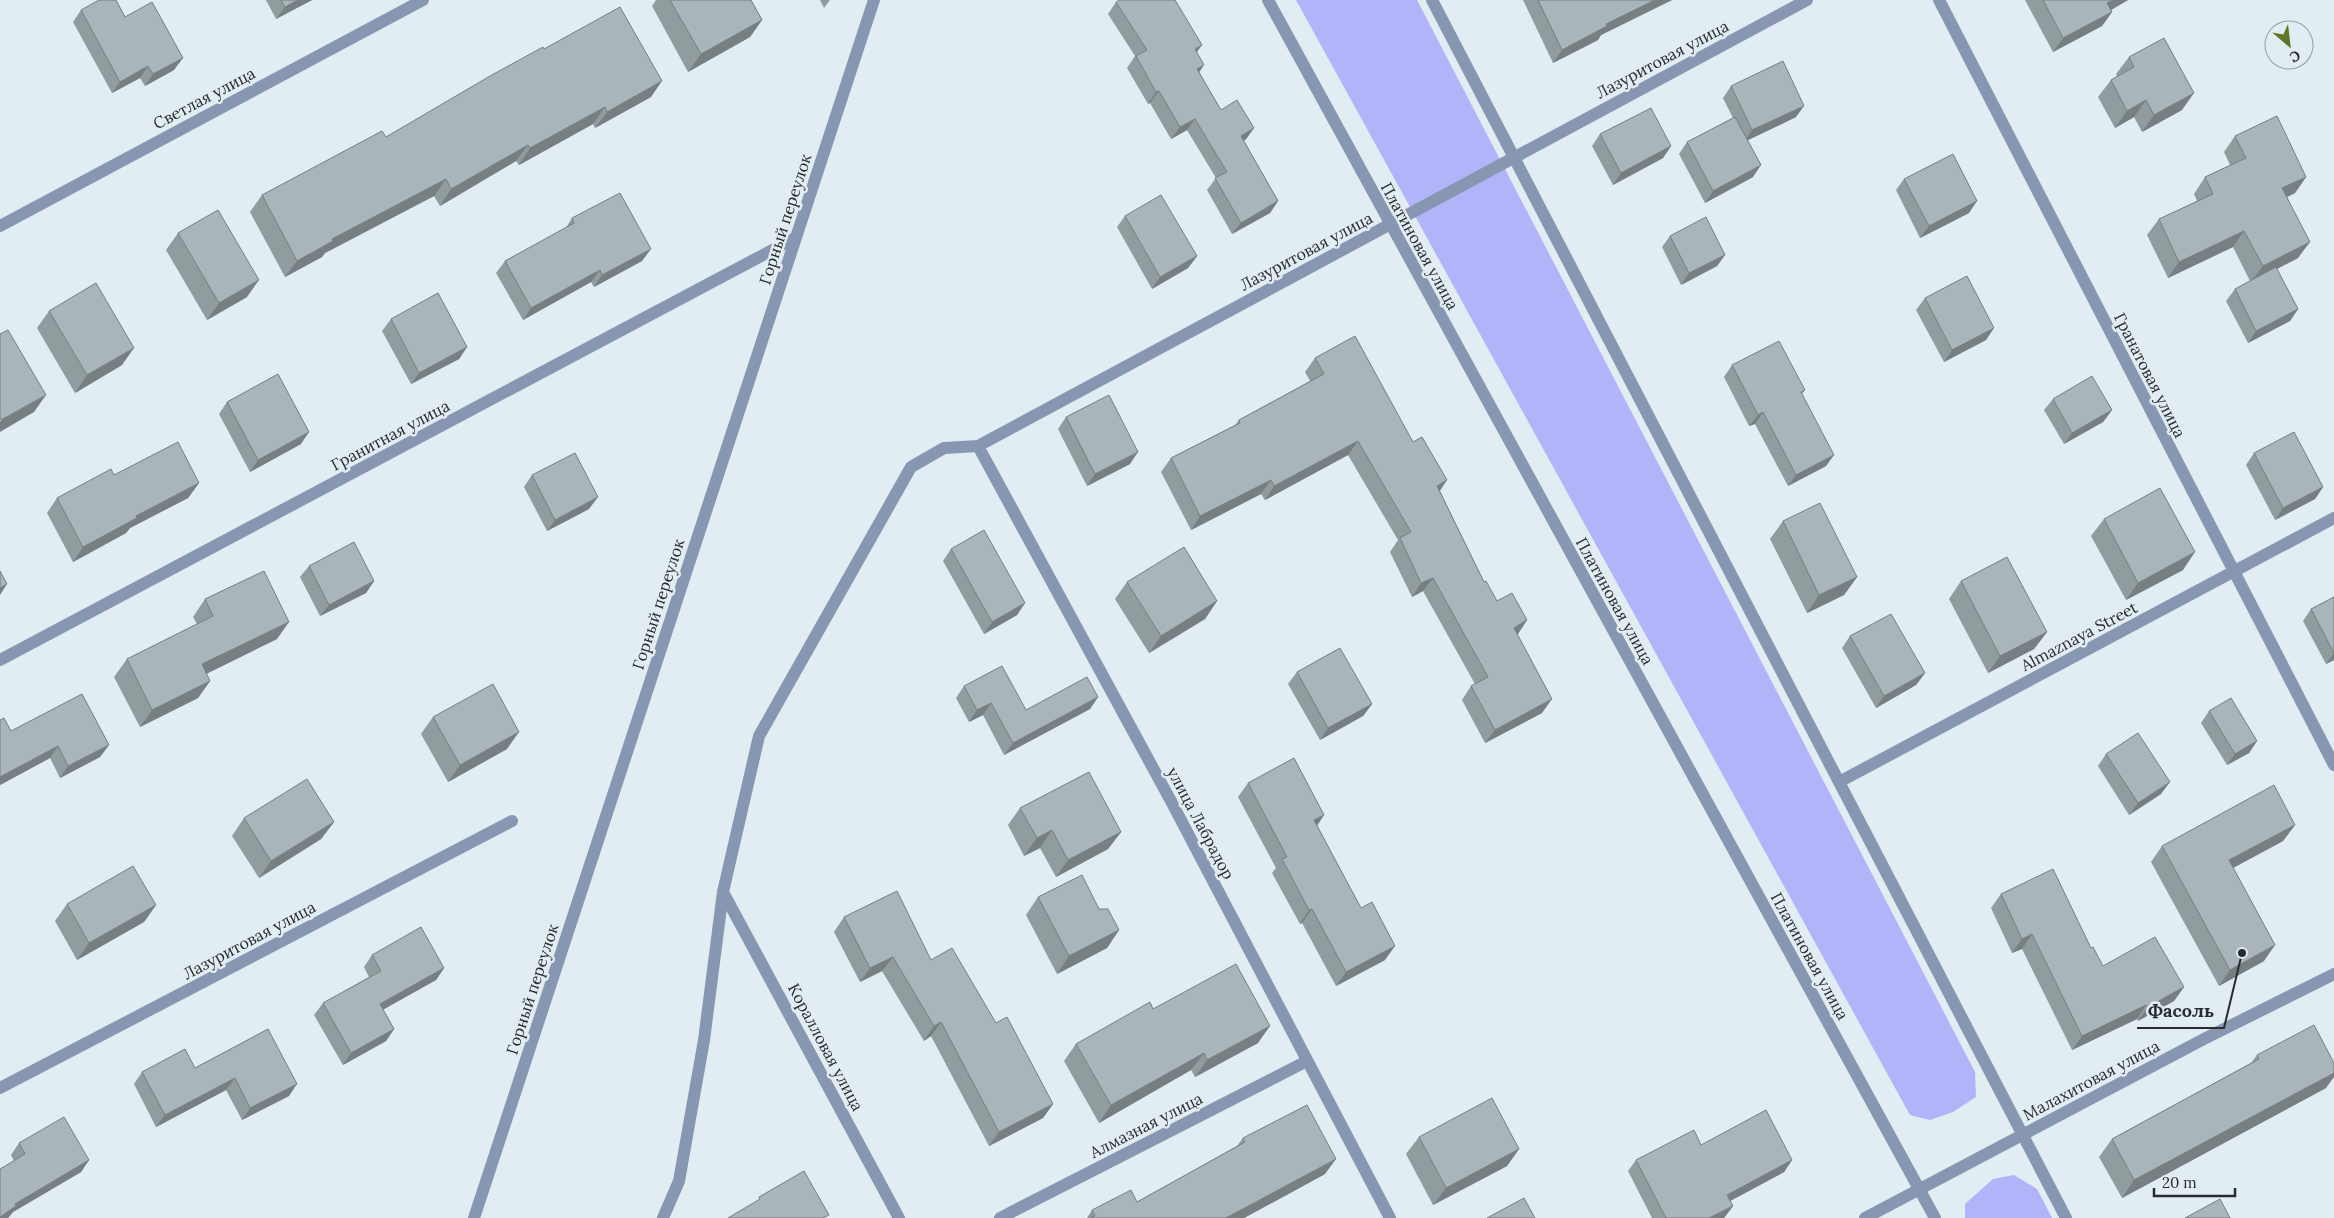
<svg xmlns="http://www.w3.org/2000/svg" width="2334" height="1218" font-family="Lora,serif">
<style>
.forest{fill:#b2b3f8}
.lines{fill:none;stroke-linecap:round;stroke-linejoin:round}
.minor{stroke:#8797b2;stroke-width:12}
.wall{fill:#919c9f}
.shaded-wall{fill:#767f82}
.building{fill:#a9b5b9;stroke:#767f82}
.labels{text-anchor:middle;stroke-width:5;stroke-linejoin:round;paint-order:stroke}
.street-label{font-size:16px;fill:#282c2e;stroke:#e2ecf3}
.leader{fill:none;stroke:#282c2e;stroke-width:2}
.callout-dot{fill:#282c2e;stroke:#e2ecf3;stroke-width:2}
.callout-label{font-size:18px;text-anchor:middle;font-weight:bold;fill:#282c2e;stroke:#e2ecf3;stroke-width:5;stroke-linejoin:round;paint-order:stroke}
</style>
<rect width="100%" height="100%" fill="#e2ecf3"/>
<!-- forest -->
<g class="forest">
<path d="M1296,0H1417L1975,1072L1976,1097L1953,1112L1930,1120L1910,1115Z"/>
<path d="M2014,1175L2037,1189L2052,1218H1965V1204L1993,1179Z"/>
</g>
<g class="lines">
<!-- minor -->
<g class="minor">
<path d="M1268,0L1935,1218"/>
<path d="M1432,0L2066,1218"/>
<path d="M1939,0L2334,765"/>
<path d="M0,226L423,0"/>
<path d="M978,446L1172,803L1390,1218"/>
<path d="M0,660L795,238"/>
<path d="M1839,782L2334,518"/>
<path d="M723,892L899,1218"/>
<path d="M0,1088L512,821"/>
<path d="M474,1218L874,0"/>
<path d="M663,1218L679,1181L704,1040L723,892L759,736L911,467L944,448L978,446L1807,0"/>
<path d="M1000,1218L1307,1061"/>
<path d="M1865,1218L2202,1040L2334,974"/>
</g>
</g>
<!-- wall -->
<g class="wall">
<path d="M266,0H312L276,19Z"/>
<path d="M656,0H751L762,20L750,37L688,72L652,6Z"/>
<path d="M820,0H830L824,8Z"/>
<path d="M1523,0H1672L1601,35L1598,40L1553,63Z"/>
<path d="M2025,0H2128L2111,10L2112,12L2102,26L2053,52Z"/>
<path d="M1116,2L1197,52L1199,72L1221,110L1254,128L1246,139L1244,141L1278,201L1270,213L1232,234L1207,190L1216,178L1187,130L1171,139L1150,103L1148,104L1127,68L1135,56L1108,14Z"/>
<path d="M81,10L125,17L174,70L145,86L140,78L112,93L73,22Z"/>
<path d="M544,49L651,97L595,128L593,124L519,165L516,161L440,206L434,196L325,253L322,257L285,277L250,212L262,195L386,137Z"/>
<path d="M2129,57L2182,110L2142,132L2134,117L2115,128L2098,97L2111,80L2117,76L2116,74Z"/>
<path d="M1731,86L1796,117L1748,140L1753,177L1705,203L1679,154L1687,142L1733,118L1723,98Z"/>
<path d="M1600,134L1671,146L1663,158L1613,185L1592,146Z"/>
<path d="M2235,136L2306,177L2295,193L2287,197L2298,258L2277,269L2298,309L2290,321L2248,343L2226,301L2235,289L2250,281L2233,247L2168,278L2147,235L2159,219L2197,201L2194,194L2205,177L2230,165L2224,152Z"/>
<path d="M1904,179L1969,213L1920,238L1896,190Z"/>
<path d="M1125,216L1197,256L1188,268L1152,289L1117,227Z"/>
<path d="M572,218L642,261L594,287L591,282L523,320L496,273L505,261L566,228Z"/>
<path d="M178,233L247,297L207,320L166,250Z"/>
<path d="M1670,236L1725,255L1717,266L1681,285L1662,247Z"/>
<path d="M1925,298L1986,340L1944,362L1916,310Z"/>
<path d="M49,311L122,365L75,393L37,328Z"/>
<path d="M391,319L467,347L459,359L411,384L382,331Z"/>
<path d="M1315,358L1413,442L1447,480L1440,491L1484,582L1497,601L1527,620L1517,635L1542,713L1485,743L1462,700L1471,686L1475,684L1423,591L1412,597L1390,552L1398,540L1348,455L1265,500L1261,494L1191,530L1161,472L1171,458L1235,425L1239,420L1310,381L1305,372Z"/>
<path d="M1732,365L1805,390L1802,394L1826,466L1788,486L1755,424L1749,426L1724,377Z"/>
<path d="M2053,399L2112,410L2103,422L2064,444L2044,410Z"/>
<path d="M227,402L301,444L250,472L219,414Z"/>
<path d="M1066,417L1130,464L1087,486L1058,429Z"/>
<path d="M2254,453L2323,487L2315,499L2275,520L2246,465Z"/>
<path d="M114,475L199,483L188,498L130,528L126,533L73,562L47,513L57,498Z"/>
<path d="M532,475L589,509L547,531L524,487Z"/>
<path d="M2104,519L2183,570L2126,600L2091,536Z"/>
<path d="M1783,521L1857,577L1844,595L1807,613L1770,539Z"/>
<path d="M951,549L1025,603L1017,615L984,634L943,561Z"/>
<path d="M309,566L374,581L366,593L320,616L300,577Z"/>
<path d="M1961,581L2047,632L2034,649L1988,673L1949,599Z"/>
<path d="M1127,582L1217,601L1205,619L1149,653L1115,599Z"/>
<path d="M2334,597V660L2326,664L2303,621L2311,609Z"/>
<path d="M205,599L277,639L206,673L210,681L198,698L140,727L114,677L127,659L197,624L193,617Z"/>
<path d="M1850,636L1925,673L1916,685L1876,708L1842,648Z"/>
<path d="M1297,672L1372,704L1363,716L1320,740L1288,684Z"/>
<path d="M964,686L1026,710L1098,697L1090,709L1004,755L983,715L969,722L956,698Z"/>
<path d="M2209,711L2257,741L2249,753L2227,765L2201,723Z"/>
<path d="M433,717L507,749L448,782L421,734Z"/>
<path d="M0,720L11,731L109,745L100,757L60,778L50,758L0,785Z"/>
<path d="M2106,754L2161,794L2129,815L2098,766Z"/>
<path d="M1248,783L1317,825L1385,960L1336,986L1302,923L1300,924L1272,873L1276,868L1238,797Z"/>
<path d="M1020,808L1121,832L1108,849L1056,877L1040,848L1024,856L1008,825Z"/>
<path d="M244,818L334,822L321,839L259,878L232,836Z"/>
<path d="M2295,825L2283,841L2233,868L2264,961L2219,986L2151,862L2162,846Z"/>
<path d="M2001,894L2091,948L2103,966L2184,987L2174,1001L2138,1021L2137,1019L2072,1050L2022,949L2012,953L1991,908Z"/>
<path d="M1038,897L1099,909L1119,930L1107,948L1057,974L1026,915Z"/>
<path d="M67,904L156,905L144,922L77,960L55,921Z"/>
<path d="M844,917L931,960L996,1023L1053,1104L1043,1118L989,1146L931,1036L924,1041L882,971L860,982L834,932Z"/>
<path d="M372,955L444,968L436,980L383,1009L394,1029L386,1041L343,1065L314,1015L323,1003L369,977L364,967Z"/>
<path d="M1153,1009L1258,1043L1195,1077L1191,1070L1099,1123L1064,1061L1076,1044Z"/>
<path d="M268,1029L289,1096L242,1120L226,1090L156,1127L134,1084L142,1072L195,1068Z"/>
<path d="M2257,1055L2326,1088L2122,1198L2099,1157L2112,1139L2251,1063Z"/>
<path d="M1419,1137L1519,1149L1507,1166L1433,1205L1406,1154Z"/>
<path d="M1243,1138L1325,1174L1244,1218H1087L1092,1210L1137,1202L1237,1146Z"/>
<path d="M19,1143L89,1160L81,1172L13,1212L8,1218H0L14,1161L11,1155Z"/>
<path d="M1701,1145L1792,1160L1784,1172L1730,1201L1733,1206L1724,1218H1652L1628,1171L1636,1160Z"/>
</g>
<!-- shaded-wall -->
<g class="shaded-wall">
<path d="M298,0H312L276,19L285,7Z"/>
<path d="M1655,0H1672L1601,35L1598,40L1553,63L1562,50L1606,24Z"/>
<path d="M2113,0H2128L2097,18L2107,3Z"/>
<path d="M2112,12L2102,26L2053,52L2063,38Z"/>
<path d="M762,20L750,37L688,72L701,54Z"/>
<path d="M1202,45L1194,56L1195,49Z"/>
<path d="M183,58L174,70L145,86L153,74Z"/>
<path d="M1204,65L1196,77L1197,69Z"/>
<path d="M148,66L140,78L112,93L120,82Z"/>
<path d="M662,81L651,97L595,128L607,112Z"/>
<path d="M1159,91L1150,103L1148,104L1156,92Z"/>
<path d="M2194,93L2182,110L2142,132L2154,115Z"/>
<path d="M2146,100L2134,117L2115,128L2127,111Z"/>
<path d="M1804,106L1796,117L1744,142L1752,130Z"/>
<path d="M605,107L593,124L519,165L530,148Z"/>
<path d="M1195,119L1187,130L1171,139L1180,127Z"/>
<path d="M1254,128L1246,139L1232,148L1241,136Z"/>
<path d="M528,145L516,161L440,206L451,189Z"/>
<path d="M1671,146L1663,158L1613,185L1621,173Z"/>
<path d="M1761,165L1753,177L1705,203L1713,191Z"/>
<path d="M2306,177L2295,193L2271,205L2282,188Z"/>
<path d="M446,179L434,196L325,253L322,257L285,277L297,261L332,239Z"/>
<path d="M1278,201L1270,213L1232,234L1241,223Z"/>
<path d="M1977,201L1969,213L1920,238L1929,226Z"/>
<path d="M2244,231L2233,247L2168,278L2179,262Z"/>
<path d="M2310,242L2298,258L2251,282L2263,266Z"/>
<path d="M651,249L642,261L594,287L602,275Z"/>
<path d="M1725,255L1717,266L1681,285L1689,273Z"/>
<path d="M1197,256L1188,268L1152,289L1160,277Z"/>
<path d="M600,270L591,282L523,320L531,308Z"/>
<path d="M259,280L247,297L207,320L219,303Z"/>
<path d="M2298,309L2290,321L2248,343L2256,331Z"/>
<path d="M1994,328L1986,340L1944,362L1952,350Z"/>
<path d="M467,347L459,359L411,384L419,373Z"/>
<path d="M134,348L122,365L75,393L87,375Z"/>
<path d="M46,395L34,412L0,432V422L1,420Z"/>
<path d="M2112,410L2103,422L2064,444L2072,433Z"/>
<path d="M1763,412L1755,424L1749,426L1758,415Z"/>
<path d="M309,432L301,444L250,472L258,460Z"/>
<path d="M1358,441L1348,455L1265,500L1274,486Z"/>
<path d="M1138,452L1130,464L1087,486L1095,474Z"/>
<path d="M1834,455L1826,466L1788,486L1796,475Z"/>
<path d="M1271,480L1261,494L1191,530L1200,516Z"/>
<path d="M1447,480L1437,494V486Z"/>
<path d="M199,483L188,498L130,528L126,533L73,562L83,547L136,516Z"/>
<path d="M2323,487L2315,499L2275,520L2283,508Z"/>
<path d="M598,497L589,509L547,531L555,520Z"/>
<path d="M2195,552L2183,570L2126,600L2138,583Z"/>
<path d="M1857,577L1844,595L1807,613L1819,595Z"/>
<path d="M1433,578L1423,591L1412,597L1421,583Z"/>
<path d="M374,581L366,593L320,616L329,605Z"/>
<path d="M7,584L0,595V588Z"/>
<path d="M1217,601L1205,619L1149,653L1161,636Z"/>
<path d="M1025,603L1017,615L984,634L992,622Z"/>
<path d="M1527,620L1518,634L1504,642L1514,628Z"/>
<path d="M289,622L277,639L190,682L202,664Z"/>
<path d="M2047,632L2034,649L1988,673L2000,656Z"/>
<path d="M2334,653V660L2326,664Z"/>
<path d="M1925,673L1916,685L1876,708L1884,696Z"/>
<path d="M210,681L198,698L140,727L152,710Z"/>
<path d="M1098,697L1090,709L1004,755L1013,743Z"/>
<path d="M1552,699L1542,713L1485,743L1495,730Z"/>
<path d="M991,703L983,715L969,722L977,710Z"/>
<path d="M1372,704L1363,716L1320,740L1328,728Z"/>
<path d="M519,732L507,749L448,782L460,765Z"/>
<path d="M2257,741L2249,753L2227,765L2235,754Z"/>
<path d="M109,745L100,757L60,778L68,766Z"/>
<path d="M58,746L50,758L0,785V777Z"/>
<path d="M2170,782L2161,794L2129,815L2138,803Z"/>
<path d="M1324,815L1315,829L1314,820Z"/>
<path d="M334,822L321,839L259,878L271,861Z"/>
<path d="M2295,825L2283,841L2218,876L2229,860Z"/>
<path d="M1052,830L1040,848L1024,856L1037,838Z"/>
<path d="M1121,832L1108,849L1056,877L1068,860Z"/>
<path d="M156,905L144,922L77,960L89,943Z"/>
<path d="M1312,909L1302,923L1300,924L1309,910Z"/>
<path d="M1119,930L1107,948L1057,974L1069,956Z"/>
<path d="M2032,934L2022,949L2012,953L2022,939Z"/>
<path d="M2275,945L2264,961L2219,986L2230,970Z"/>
<path d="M1395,946L1385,960L1336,986L1346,972Z"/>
<path d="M893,957L882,971L860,982L870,968Z"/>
<path d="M444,968L436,980L372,1016L380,1004Z"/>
<path d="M2184,987L2174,1001L2138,1021L2148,1007Z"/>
<path d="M2146,1005L2137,1019L2072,1050L2082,1036Z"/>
<path d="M941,1022L931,1036L924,1041L934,1026Z"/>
<path d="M1270,1026L1258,1043L1195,1077L1207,1060Z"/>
<path d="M394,1029L386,1041L343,1065L351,1053Z"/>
<path d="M1204,1053L1191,1070L1099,1123L1111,1105Z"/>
<path d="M2334,1073V1077L2326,1088L2122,1198L2134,1180Z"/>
<path d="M235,1078L226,1090L156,1127L165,1115Z"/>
<path d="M297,1084L289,1096L242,1120L250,1108Z"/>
<path d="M1053,1104L1043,1118L989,1146L999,1132Z"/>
<path d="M1519,1149L1507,1166L1433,1205L1446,1188Z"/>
<path d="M1336,1159L1325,1174L1244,1218H1226Z"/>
<path d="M89,1160L81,1172L13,1212L8,1218H0V1217L15,1204Z"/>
<path d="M1792,1160L1784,1172L1719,1207L1727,1195Z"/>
<path d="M1733,1206L1724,1218H1709Z"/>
</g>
<!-- building -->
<g class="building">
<path d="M99,0H116L125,17L152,2L183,58L153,74L148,66L120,82L81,10Z"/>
<path d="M281,0H298L285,7Z"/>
<path d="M670,0H751L762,20L701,54Z"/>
<path d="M1120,0H1175L1202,45L1195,49L1204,65L1197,69L1221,110L1237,100L1254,128L1241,136L1278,201L1241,223L1215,178L1227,172L1195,119L1180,127L1159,91L1156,92L1136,56L1147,50L1116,2Z"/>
<path d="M1538,0H1655L1606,24L1607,26L1562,50Z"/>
<path d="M2043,0H2113L2107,3L2112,12L2063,38Z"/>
<path d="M620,7L662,81L607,112L605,107L530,148L528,145L451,189L446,179L332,239L333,241L297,261L262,195L382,131L386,137L490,76L543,47L544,49Z"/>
<path d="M2164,38L2194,93L2154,115L2146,100L2127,111L2111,80L2134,67L2129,57Z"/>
<path d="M1783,61L1804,106L1752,130L1731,86Z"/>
<path d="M1651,108L1671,146L1621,173L1600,134Z"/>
<path d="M2277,116L2306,177L2282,188L2310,242L2263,266L2244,231L2179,262L2159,219L2213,194L2205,177L2246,158L2235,136Z"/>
<path d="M1735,117L1761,165L1713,191L1687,142Z"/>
<path d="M1953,154L1977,201L1929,226L1904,179Z"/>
<path d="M620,193L651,249L602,275L600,270L531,308L505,261L574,223L572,218Z"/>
<path d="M1161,195L1197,256L1160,277L1125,216Z"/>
<path d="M218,210L259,280L219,303L178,233Z"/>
<path d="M1706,217L1725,255L1689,273L1670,236Z"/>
<path d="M2276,267L2298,309L2256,331L2235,289Z"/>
<path d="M1967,276L1994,328L1952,350L1925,298Z"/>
<path d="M96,283L134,348L87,375L49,311Z"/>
<path d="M438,293L467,347L419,373L391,319Z"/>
<path d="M8,330L46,395L1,420L0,418V334Z"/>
<path d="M1355,336L1413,442L1422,437L1447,480L1437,486L1484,582L1486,581L1497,601L1512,593L1527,620L1514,628L1552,699L1495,730L1471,686L1488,677L1433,578L1421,583L1400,538L1411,532L1358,441L1274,486L1271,480L1200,516L1171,458L1240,423L1239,420L1324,374L1315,358Z"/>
<path d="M1779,341L1805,390L1801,392L1834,455L1796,475L1763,412L1758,415L1732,365Z"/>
<path d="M278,374L309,432L258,460L227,402Z"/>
<path d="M2092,376L2112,410L2072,433L2053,399Z"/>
<path d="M1109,395L1138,452L1095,474L1066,417Z"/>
<path d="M2294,432L2323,487L2283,508L2254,453Z"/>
<path d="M178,442L199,483L136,516L137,518L83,547L57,498L111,469L114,475Z"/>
<path d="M575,453L598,497L555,520L532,475Z"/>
<path d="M2160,488L2195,552L2138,583L2104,519Z"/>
<path d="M1820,503L1857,577L1819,595L1783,521Z"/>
<path d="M984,530L1025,603L992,622L951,549Z"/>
<path d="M354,542L374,581L329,605L309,566Z"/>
<path d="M1184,547L1217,601L1161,636L1127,582Z"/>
<path d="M2007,557L2047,632L2000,656L1961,581Z"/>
<path d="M0,571L7,584L0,588Z"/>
<path d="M264,571L289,622L202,664L210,681L152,710L127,659L213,616L205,599Z"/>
<path d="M2334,597V653L2311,609Z"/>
<path d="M1891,614L1925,673L1884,696L1850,636Z"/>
<path d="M1340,648L1372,704L1328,728L1297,672Z"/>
<path d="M1002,666L1026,710L1087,677L1098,697L1013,743L991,703L977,710L964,686Z"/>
<path d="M493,684L519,732L460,765L433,717Z"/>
<path d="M82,694L109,745L68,766L58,746L0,777V720L4,718L11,731Z"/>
<path d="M2231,698L2257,741L2235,754L2209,711Z"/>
<path d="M2138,733L2170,782L2138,803L2106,754Z"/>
<path d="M1294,758L1324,815L1314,820L1361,908L1372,902L1395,946L1346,972L1312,909L1309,910L1282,859L1287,857L1248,783Z"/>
<path d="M1089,772L1121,832L1068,860L1052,830L1037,838L1020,808Z"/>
<path d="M307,779L334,822L271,861L244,818Z"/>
<path d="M2274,785L2295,825L2229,860L2275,945L2230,970L2162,846Z"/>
<path d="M133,866L156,905L89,943L67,904Z"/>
<path d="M2053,869L2091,948L2093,947L2103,966L2155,937L2184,987L2148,1007L2146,1005L2082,1036L2032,934L2022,939L2001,894Z"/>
<path d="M1082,875L1099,909H1108L1119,930L1069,956L1038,897Z"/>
<path d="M897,891L931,960L952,948L996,1023L1007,1017L1053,1104L999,1132L941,1022L934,1026L893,957L870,968L844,917Z"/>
<path d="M421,927L444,968L380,1004L394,1029L351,1053L323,1003L381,971L372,955Z"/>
<path d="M1236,964L1270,1026L1207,1060L1204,1053L1111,1105L1076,1044L1150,1002L1153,1009Z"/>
<path d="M2314,1025L2334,1063V1073L2134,1180L2112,1139L2259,1059L2257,1055Z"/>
<path d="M268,1029L297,1084L250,1108L235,1078L165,1115L142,1072L185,1049L195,1068Z"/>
<path d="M1492,1098L1519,1149L1446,1188L1419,1137Z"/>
<path d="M1307,1105L1336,1159L1226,1218H1090L1095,1216L1092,1210L1131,1190L1137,1202L1245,1142L1243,1138Z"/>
<path d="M1766,1110L1792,1160L1727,1195L1733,1206L1709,1218H1666L1636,1160L1694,1130L1701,1145Z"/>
<path d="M64,1117L89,1160L15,1204L16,1206L0,1217V1169L25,1154L19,1143Z"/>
<path d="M804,1171L829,1215L823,1218H728L760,1199L759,1197Z"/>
<path d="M1524,1198L1535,1218H1487Z"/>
<path d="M2220,1199L2230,1218H2185Z"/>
</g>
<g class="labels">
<!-- street labels -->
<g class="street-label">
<text transform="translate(1662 59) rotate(-28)" y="6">Лазуритовая улица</text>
<text transform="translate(204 98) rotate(-28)" y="6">Светлая улица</text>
<text transform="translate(785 219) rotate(-72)" y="6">Горный переулок</text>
<text transform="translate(1420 246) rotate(61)" y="6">Платиновая улица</text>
<text transform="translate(1306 251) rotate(-28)" y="6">Лазуритовая улица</text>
<text transform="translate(2150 375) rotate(63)" y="6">Гранатовая улица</text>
<text transform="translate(390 435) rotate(-28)" y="6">Гранитная улица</text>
<text transform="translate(1615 601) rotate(61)" y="6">Платиновая улица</text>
<text transform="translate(658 604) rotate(-72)" y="6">Горный переулок</text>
<text transform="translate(2079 636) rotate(-28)" y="6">Almaznaya Street</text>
<text transform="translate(1201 823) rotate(62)" y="6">улица Лабрадор</text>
<text transform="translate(249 940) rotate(-28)" y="6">Лазуритовая улица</text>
<text transform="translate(1810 956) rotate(61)" y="6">Платиновая улица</text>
<text transform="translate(532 989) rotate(-72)" y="6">Горный переулок</text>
<text transform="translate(826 1047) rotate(62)" y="6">Коралловая улица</text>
<text transform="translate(2091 1080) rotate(-28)" y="6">Малахитовая улица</text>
<text transform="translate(1146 1125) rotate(-27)" y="6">Алмазная улица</text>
</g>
</g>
<!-- callouts -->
<path class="leader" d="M2242 953L2224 1028H2137"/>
<circle class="callout-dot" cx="2242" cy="953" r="5"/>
<g class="callout-label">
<text x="2181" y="1017">Фасоль</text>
</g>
<!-- north arrow -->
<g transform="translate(2289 45) rotate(152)"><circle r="24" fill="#e2ecf3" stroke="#989fa4"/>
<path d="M0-4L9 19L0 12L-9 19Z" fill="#607626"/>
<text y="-8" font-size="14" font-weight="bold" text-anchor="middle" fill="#282c2e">С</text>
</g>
<!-- scale -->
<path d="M2154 1188v8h81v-8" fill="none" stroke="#282c2e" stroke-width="2.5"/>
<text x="2162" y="1188" font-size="15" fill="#282c2e" stroke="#e2ecf3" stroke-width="4" paint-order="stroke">20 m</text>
</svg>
